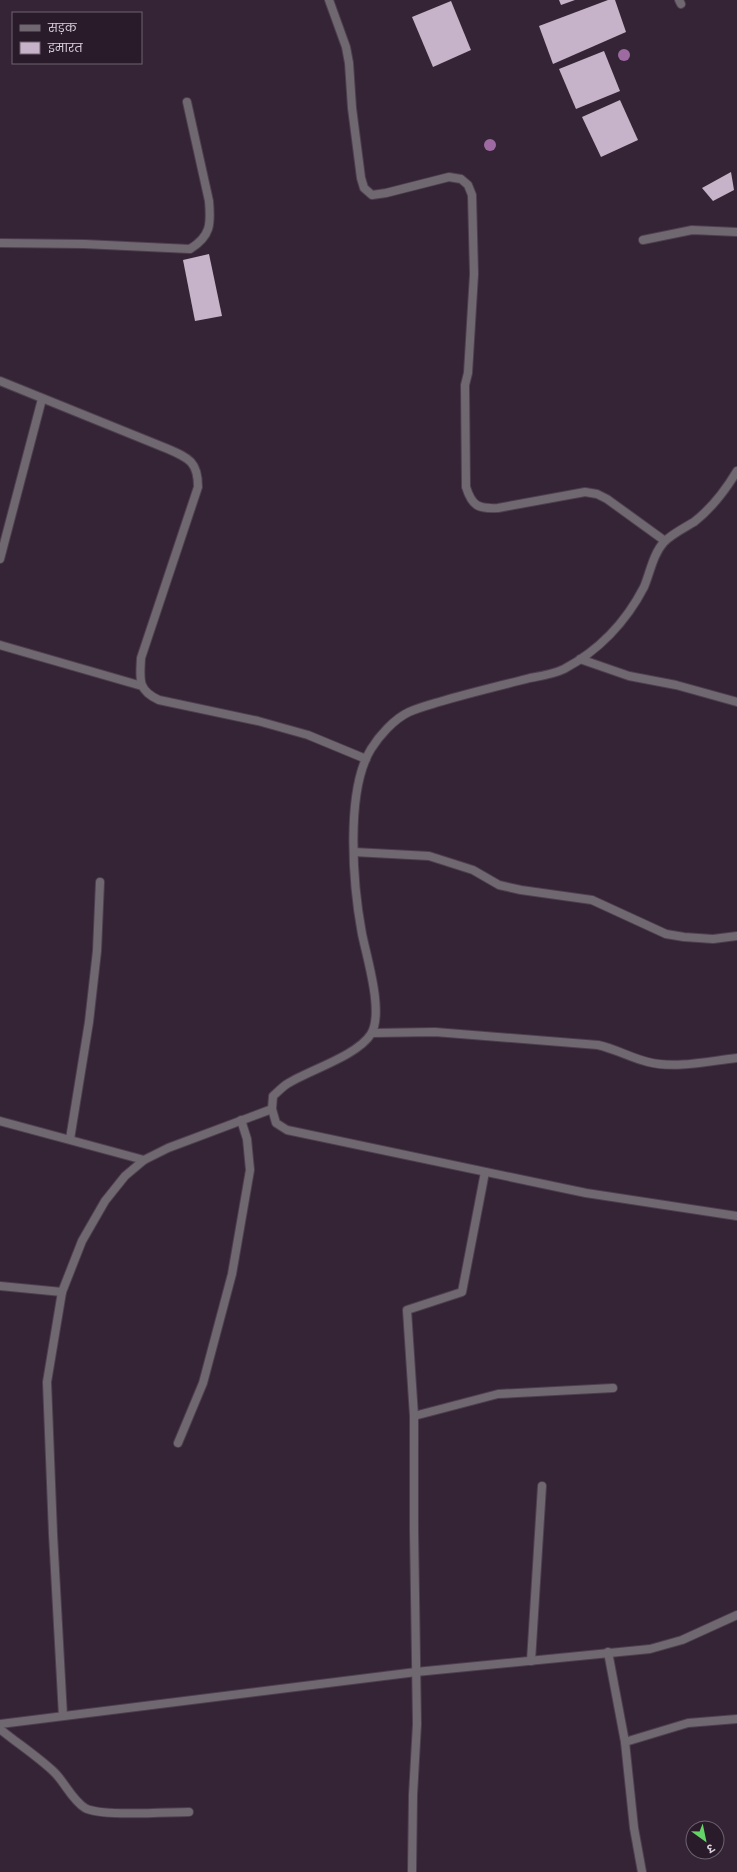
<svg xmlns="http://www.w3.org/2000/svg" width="737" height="1872" font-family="Poppins,'Noto Sans Devanagari',sans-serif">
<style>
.building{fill:#c7b3c9}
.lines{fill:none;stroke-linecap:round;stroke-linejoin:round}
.minor-casing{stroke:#4e3f4f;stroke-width:10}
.minor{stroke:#706870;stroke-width:8}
.tree{fill:#9e6aa2}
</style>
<rect width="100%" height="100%" fill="#342435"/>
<!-- building -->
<g class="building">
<path d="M559,0H575L561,5Z"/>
<path d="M608,0H615L626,32L553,64L539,26Z"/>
<path d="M451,1L471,50L433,67L412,17Z"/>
<path d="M604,51L620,91L576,109L559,69Z"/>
<path d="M620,100L638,140L601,157L582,117Z"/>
<path d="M731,172L734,190L713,201L702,188Z"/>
<path d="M209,254L222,316L195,321L183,260Z"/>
</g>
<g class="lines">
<!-- minor casing -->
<g class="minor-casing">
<g id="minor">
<path d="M329,0L346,47L349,63L352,108L361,178L364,188L372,195L386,193L449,177L461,179L468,185L472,195L474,274L468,373L465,385L466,487C472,506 478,509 498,508L585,492L597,494L607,499L665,541"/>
<path d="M679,0L681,4"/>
<path d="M643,240L692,230L737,232"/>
<path d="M0,243L84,244L190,249C211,236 211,224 209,201L187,102"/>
<path d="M0,381L168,449C189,458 198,462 198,487L141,658C140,679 137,690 159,700L258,721L308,735L366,759"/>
<path d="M737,471C725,491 712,508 694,522C684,528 672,534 664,542C653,554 650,573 644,587C626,622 598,651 564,669C554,674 541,676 530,678C499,686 469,693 439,702C429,705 418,708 409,712C394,719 379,736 371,749C345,791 353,886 362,934C367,958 384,1013 371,1034C357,1056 309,1070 287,1084C282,1087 278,1092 273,1096L272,1109L276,1123L287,1130L586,1193L737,1216"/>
<path d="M0,559L42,399"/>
<path d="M0,645L142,686"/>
<path d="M580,659L629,676L676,685L737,702"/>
<path d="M354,852L429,856L473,870L499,885L521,890L592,900L666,934L684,937L713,939L737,936"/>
<path d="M372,1033L435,1032L598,1045C616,1049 631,1058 648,1062C676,1069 709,1061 737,1058"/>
<path d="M0,1121L144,1160"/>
<path d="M70,1139L89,1022L97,951L100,882"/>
<path d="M0,1286L62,1292"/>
<path d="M414,1416L498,1394L613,1388"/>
<path d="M178,1443L203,1383L232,1274L250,1170L247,1139L241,1120"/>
<path d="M608,1652L625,1742L634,1828L642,1872"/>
<path d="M531,1661L542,1486"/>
<path d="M63,1716L53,1534L47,1382L62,1292L82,1241L105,1201L125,1176L144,1160L168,1148L272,1109"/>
<path d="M0,1724L416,1672L650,1649L682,1640L737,1615"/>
<path d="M0,1729C17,1743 37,1756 53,1771C65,1782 71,1799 85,1808C101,1817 168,1812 189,1812"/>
<path d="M625,1742L688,1723L737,1719"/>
<path d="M412,1872L413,1795L417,1724L414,1530V1416L407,1310L462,1292L485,1172"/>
</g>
</g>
<!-- minor -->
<use href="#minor" class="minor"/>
</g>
<!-- trees -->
<g class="tree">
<circle cx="624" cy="55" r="6"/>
<circle cx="490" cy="145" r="6"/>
</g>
<!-- legend -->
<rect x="12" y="12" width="130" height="52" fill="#2a1b2b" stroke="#706371"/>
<rect x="20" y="25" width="20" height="6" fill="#706870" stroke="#706371"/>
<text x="48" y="32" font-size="12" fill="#d9cfda">सड़क</text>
<rect x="20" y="42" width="20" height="12" fill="#c7b3c9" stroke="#706371"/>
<text x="48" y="52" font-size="12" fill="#d9cfda">इमारत</text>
<!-- north arrow -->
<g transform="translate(705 1840) rotate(147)"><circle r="19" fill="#2a1b2b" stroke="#706371"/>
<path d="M0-3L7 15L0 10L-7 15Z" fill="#65d467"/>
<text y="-6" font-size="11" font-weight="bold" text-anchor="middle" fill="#d9cfda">उ</text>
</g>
</svg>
